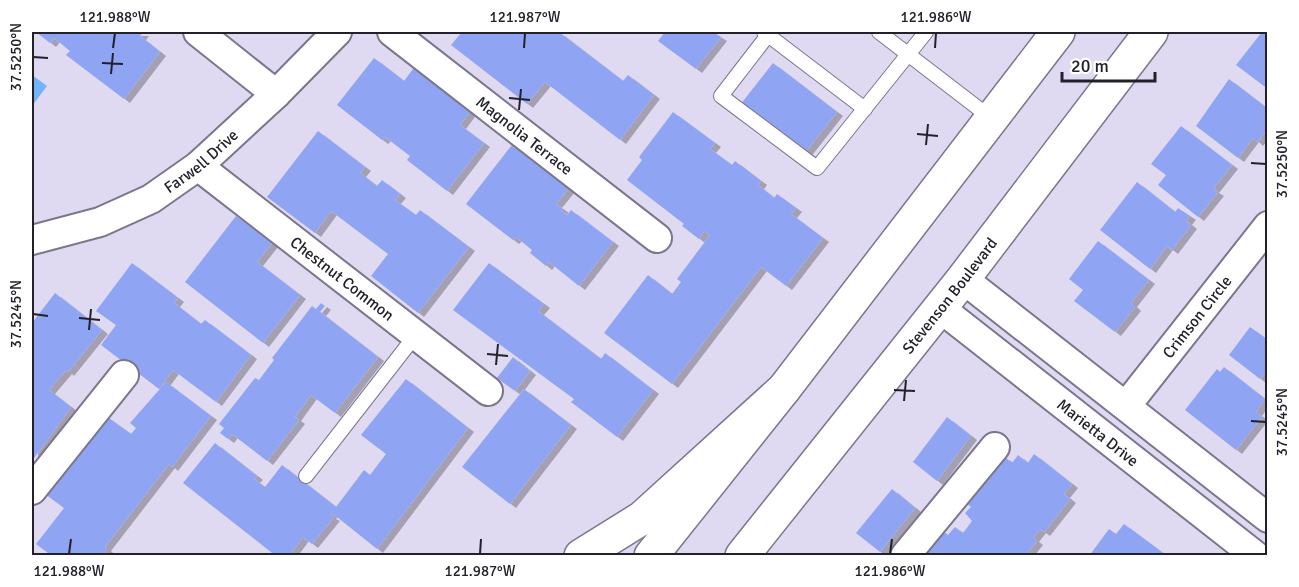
<svg xmlns="http://www.w3.org/2000/svg" width="1299" height="587" font-family="Signika,sans-serif">
<style>
.water{fill:#71b4f7}
.building{fill:#90a4f4;filter:url(#shadow)}
.lines{fill:none;stroke-linecap:round;stroke-linejoin:round}
.lane-casing{stroke:#7b768b;stroke-width:16}
.street-casing{stroke:#7b768b;stroke-width:32}
.primary-casing{stroke:#7b768b;stroke-width:36}
.highway-casing{stroke:#7b768b;stroke-width:36}
.lane{stroke:#fff;stroke-width:14}
.street{stroke:#fff;stroke-width:28}
.primary{stroke:#fff;stroke-width:33}
.highway{stroke:#fff;stroke-width:33}
.ticks{fill:none;stroke:#222029;stroke-width:2}
.labels{text-anchor:middle;stroke-width:4.5;stroke-linejoin:round;paint-order:stroke}
.street-label{font-size:16px;fill:#222029;stroke:#fff}
.neatline{fill:none;stroke:#222029;stroke-width:2}
.ticks-label{font-size:15px;text-anchor:middle;fill:#222029}
</style>
<defs>
<filter id="shadow"><feDropShadow dx="6" dy="4" stdDeviation="0" flood-color="#0004"/></filter>
</defs>
<rect width="100%" height="100%" fill="#dfdaf2"/>
<!-- water -->
<path class="water" d="M32,75L47,86L32,106Z"/>
<!-- building -->
<g class="building">
<path d="M36,32H143L140,36L160,52L124,99L66,55L70,51L54,38L50,43Z"/>
<path d="M462,32H559L623,81L628,75L654,95L620,140L545,82L527,104L451,45Z"/>
<path d="M665,32H713L721,37L696,69L658,41Z"/>
<path d="M1262,32H1268V89L1236,65Z"/>
<path d="M374,58L404,81L419,61L474,106L460,125L484,143L447,191L407,160L410,156L385,137L382,140L337,105Z"/>
<path d="M773,63L837,112L804,154L740,105Z"/>
<path d="M1229,79L1268,109V129L1257,142L1253,138L1238,158L1196,126Z"/>
<path d="M673,112L715,143L710,149L732,165L735,161L761,181L758,185L774,198L777,194L796,208L791,214L823,238L786,286L761,267L672,384L604,333L648,275L672,294L681,282L677,279L710,235L704,231L699,239L682,226L684,224L627,180L642,160L639,157Z"/>
<path d="M1181,126L1232,165L1213,189L1218,192L1198,217L1158,185L1166,175L1151,164Z"/>
<path d="M318,131L365,167L360,173L377,186L382,180L400,194L395,200L416,215L420,210L469,247L418,313L371,276L388,254L331,211L315,233L267,197Z"/>
<path d="M518,137L573,183L556,204L563,209L561,211L567,215L571,210L613,242L579,286L549,262L546,266L530,253L532,250L516,237L513,240L466,204Z"/>
<path d="M1137,182L1175,212L1178,208L1190,216L1186,221L1191,225L1172,250L1167,246L1150,269L1100,230Z"/>
<path d="M236,216L272,243L257,262L300,295L263,343L185,282Z"/>
<path d="M1098,241L1149,280L1131,303L1135,307L1115,332L1074,301L1083,290L1069,279Z"/>
<path d="M132,263L178,298L174,303L201,324L205,320L251,355L216,402L173,370L159,389L101,345L116,325L96,311Z"/>
<path d="M489,263L544,304L538,311L601,359L605,353L653,390L617,437L571,402L574,399L453,310Z"/>
<path d="M55,293L102,330L68,372L66,370L49,390L71,407L32,461V323Z"/>
<path d="M321,303L325,306L320,312L378,357L335,413L311,395L295,417L299,420L267,461L232,434L228,439L220,433L224,428L219,424L255,378L259,380L274,360L272,358L312,306L316,309Z"/>
<path d="M1250,327L1268,340V375L1265,373L1260,379L1229,355Z"/>
<path d="M513,357L530,371L515,391L497,378Z"/>
<path d="M1224,367L1265,399L1256,412L1262,417L1236,450L1185,410L1217,369L1220,372Z"/>
<path d="M406,379L468,428L377,549L332,513L330,515L334,517L312,544L303,537L289,556H276L183,483L215,443L257,476L254,479L265,487L282,465L336,507L364,470L370,475L386,454L361,435Z"/>
<path d="M166,382L211,416L172,467L169,464L105,547L107,549L103,556H52L36,544L64,508L45,494L106,416L131,434L136,428L130,423Z"/>
<path d="M524,389L571,425L510,504L462,467Z"/>
<path d="M947,417L971,436L937,481L913,462Z"/>
<path d="M1034,454L1072,484L1064,494L1070,499L1044,532L1040,529L1033,538L1037,541L1025,556H925L944,532L948,535L955,527L963,533L972,521L965,513L971,507L966,503L1004,456L1012,463L1018,455L1028,463Z"/>
<path d="M892,489L915,508L880,552L856,533Z"/>
<path d="M1124,524L1163,553L1161,556H1089L1109,529L1116,534Z"/>
</g>
<g class="lines">
<!-- lane casing -->
<g class="lane-casing">
<g id="lane">
<path d="M764,32L865,109"/>
<path d="M879,32L991,118"/>
<path d="M768,35L721,96L817,168L926,32"/>
<path d="M306,476L415,336"/>
</g>
</g>
<!-- street casing -->
<g class="street-casing">
<g id="street">
<path d="M198,32L276,94"/>
<path id="s1" d="M392,32L657,238"/>
<path id="s2" d="M198,166L488,391"/>
<path id="s3" d="M32,240L100,222L151,199L198,166L276,94L337,32"/>
<path d="M963,279L1268,518"/>
<path id="s4" d="M940,308L1256,556"/>
<path id="s5" d="M1126,406L1268,226"/>
<path d="M32,490L124,375"/>
<path d="M905,556L995,447"/>
</g>
</g>
<!-- primary casing -->
<g class="primary-casing">
<g id="primary">
<path d="M651,556L784,389L1058,32"/>
<path id="s6" d="M742,556L963,279L1151,32"/>
</g>
</g>
<!-- highway casing -->
<g class="highway-casing">
<path id="highway" d="M581,556L642,518L784,389"/>
</g>
<!-- lane -->
<use href="#lane" class="lane"/>
<!-- street -->
<use href="#street" class="street"/>
<!-- primary -->
<use href="#primary" class="primary"/>
<!-- highway -->
<use href="#highway" class="highway"/>
</g>
<!-- ticks -->
<path class="ticks" d="M113,48L115,33M524,48L525,33M935,48L936,33M33,57L48,58M102,63L123,64M111,74L113,53M509,98L530,100M519,110L521,89M917,134L938,136M926,145L928,124M1251,163L1266,164M33,314L48,316M79,318L100,320M89,330L91,309M487,354L508,356M496,365L498,344M894,390L915,391M904,401L906,380M1251,421L1266,422M69,554L71,539M480,554L481,539M890,554L892,539"/>
<g class="labels">
<!-- street labels -->
<g class="street-label">
<text dy="6" stroke="none"><textPath href="#s1" startOffset="168">Magnolia Terrace</textPath></text>
<text dy="6" stroke="none"><textPath href="#s3" startOffset="189">Farwell Drive</textPath></text>
<text dy="6" stroke="none"><textPath href="#s2" startOffset="183">Chestnut Common</textPath></text>
<text dy="6" stroke="none"><textPath href="#s6" startOffset="333">Stevenson Boulevard</textPath></text>
<text dy="6" stroke="none"><textPath href="#s5" startOffset="114">Crimson Circle</textPath></text>
<text dy="6" stroke="none"><textPath href="#s4" startOffset="201">Marietta Drive</textPath></text>
</g>
</g>
<!-- border -->
<rect width="1299" height="587" fill="none" stroke="#ffffff" stroke-width="66"/>
<!-- scale -->
<path d="M1062 72v9h93v-9" fill="none" stroke="#222029" stroke-width="3"/>
<text x="1071" y="72" font-size="18" fill="#222029" stroke="#ffffff" stroke-width="4.5" paint-order="stroke">20 m</text>
<rect x="33" y="33" width="1233" height="521" class="neatline"/>
<g class="ticks-label">
<text x="115" y="22">121.988°W</text>
<text x="525" y="22">121.987°W</text>
<text x="936" y="22">121.986°W</text>
<text transform="translate(16 57) rotate(-90)" y="5">37.5250°N</text>
<text transform="translate(1282 164) rotate(-90)" y="5">37.5250°N</text>
<text transform="translate(16 314) rotate(-90)" y="5">37.5245°N</text>
<text transform="translate(1282 422) rotate(-90)" y="5">37.5245°N</text>
<text x="69" y="576">121.988°W</text>
<text x="480" y="576">121.987°W</text>
<text x="890" y="576">121.986°W</text>
</g>
</svg>
